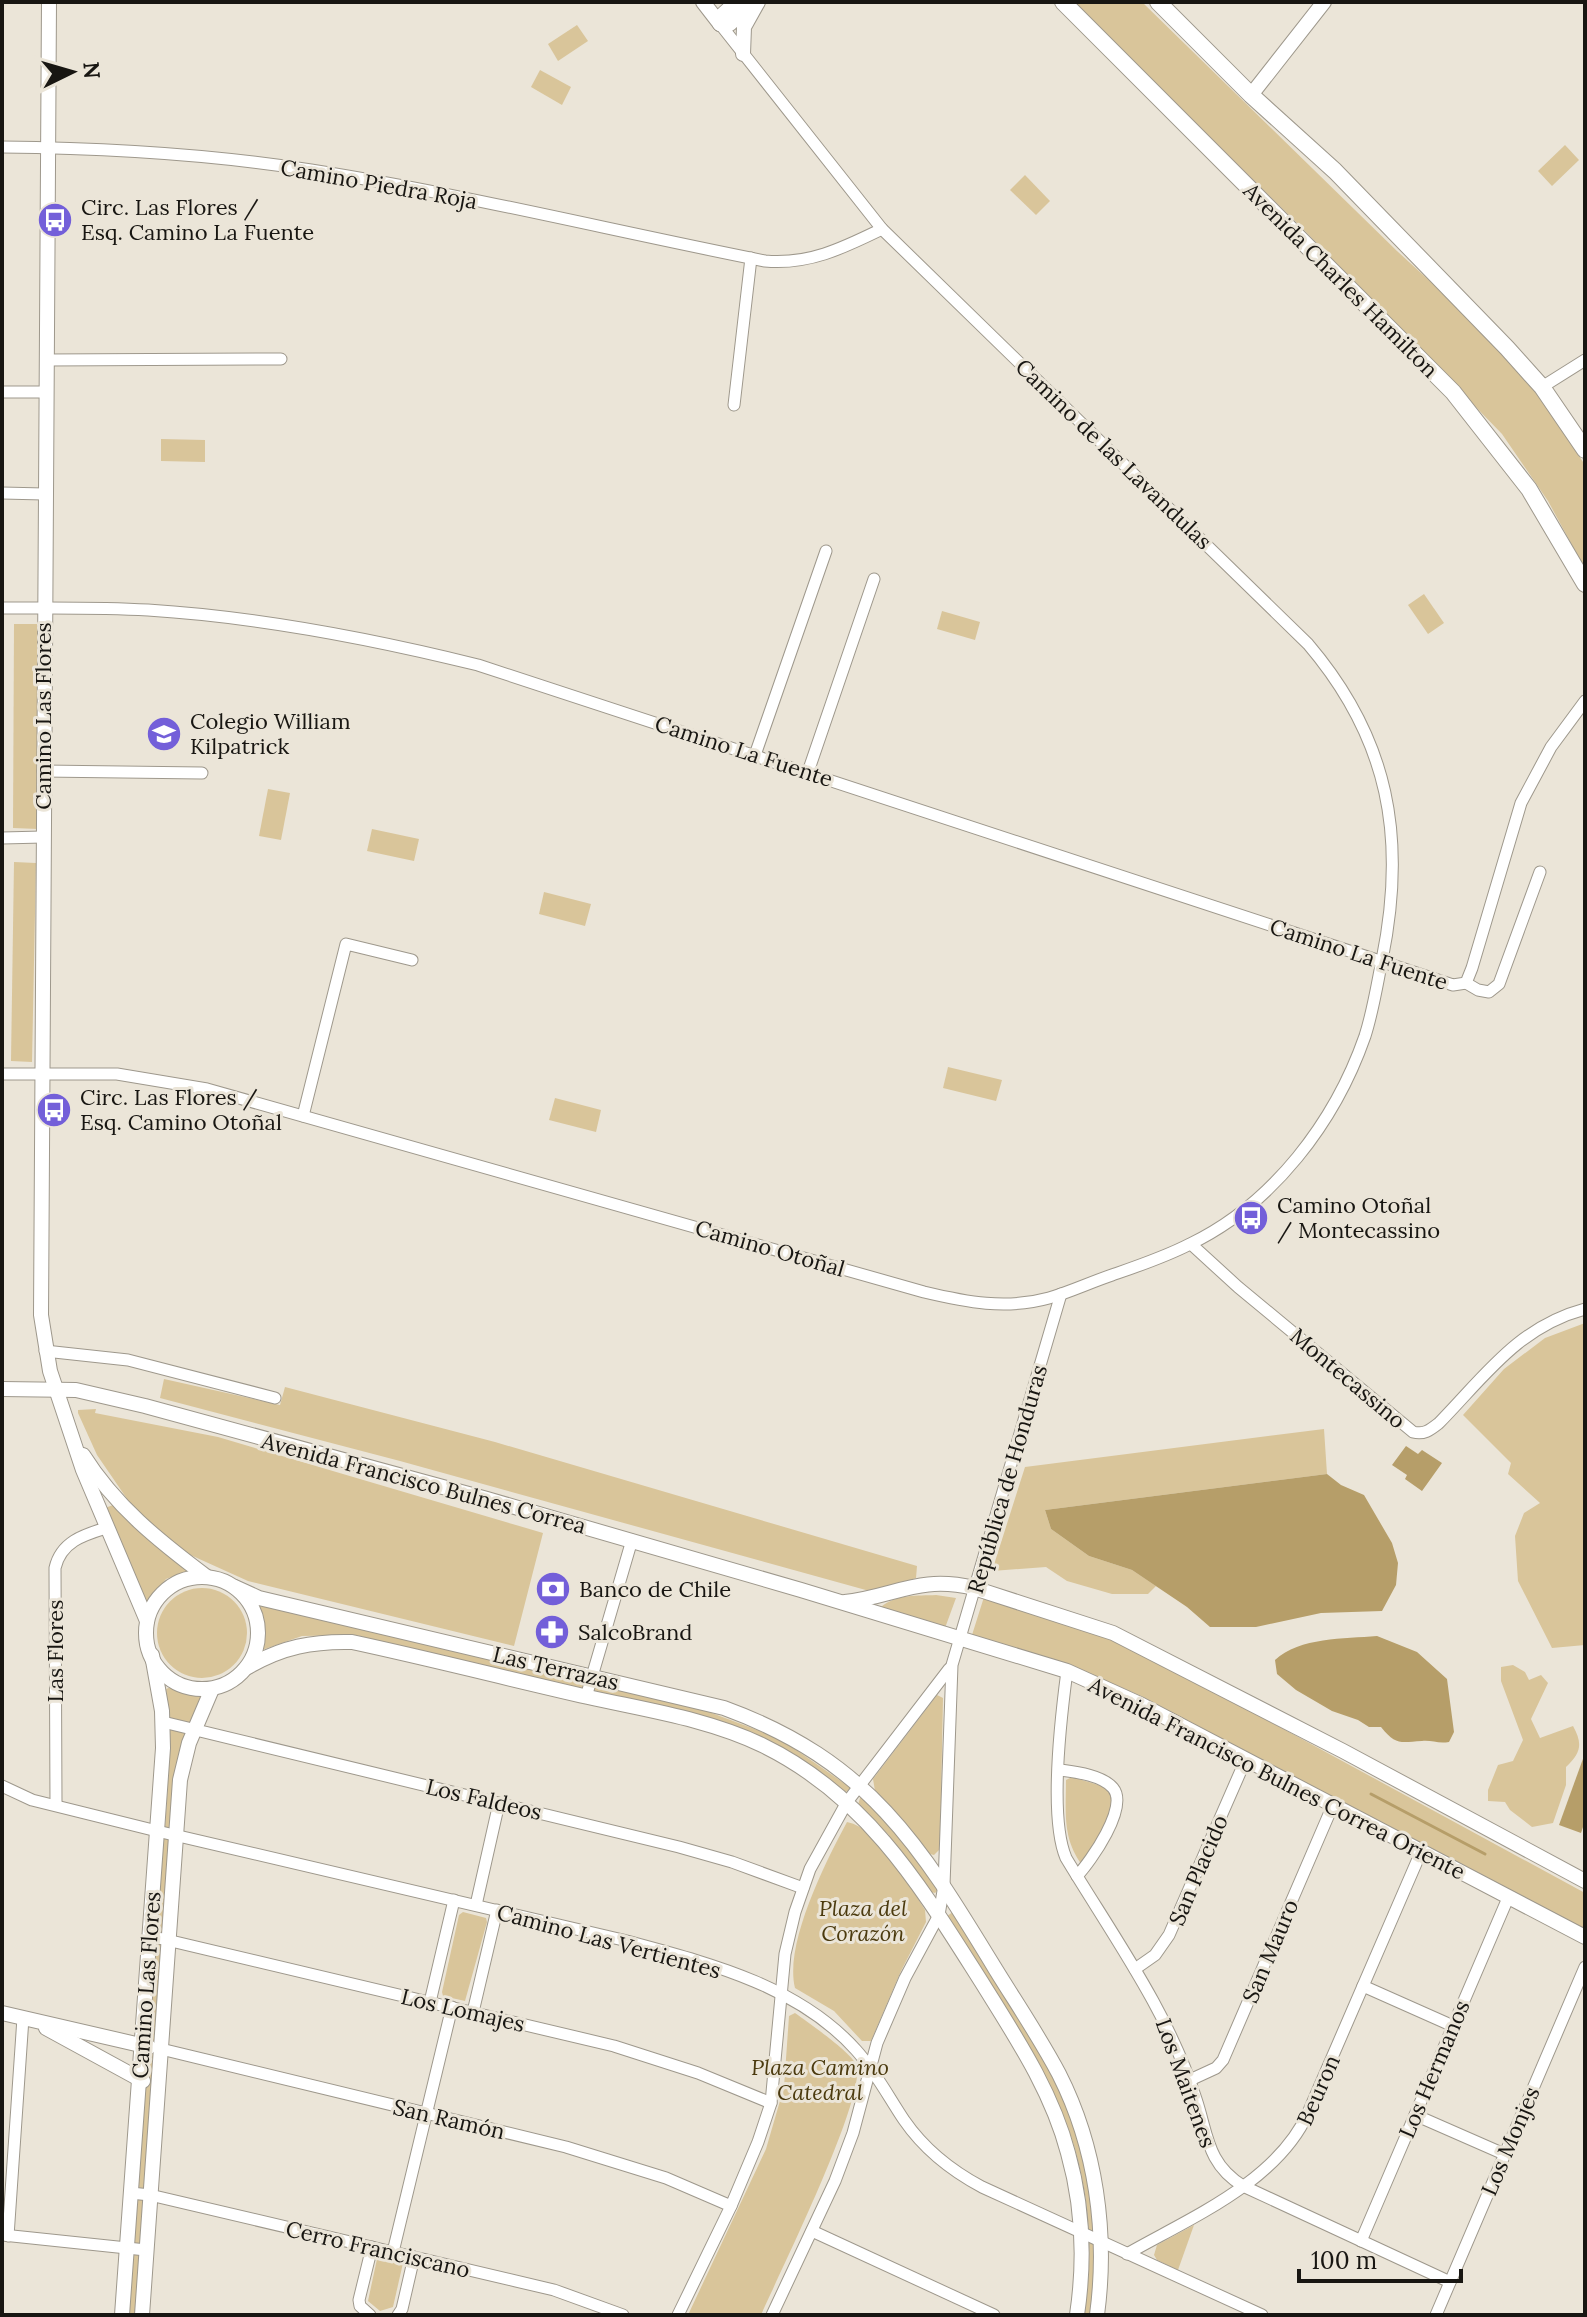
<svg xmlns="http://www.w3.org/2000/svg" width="1587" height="2317" font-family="Lora,serif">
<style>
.green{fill:#d9c59a}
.water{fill:#b69e69}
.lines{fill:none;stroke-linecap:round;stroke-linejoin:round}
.stream{stroke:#b69e69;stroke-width:3}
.minor-casing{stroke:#9e988c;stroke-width:13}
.tertiary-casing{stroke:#9e988c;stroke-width:16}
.secondary-casing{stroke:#9e988c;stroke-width:18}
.minor{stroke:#fff;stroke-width:11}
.tertiary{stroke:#fff;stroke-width:14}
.secondary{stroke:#fff;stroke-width:16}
.labels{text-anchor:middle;stroke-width:6;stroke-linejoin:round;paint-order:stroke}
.street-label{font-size:22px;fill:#181612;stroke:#ebe5d8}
.poi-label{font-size:22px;fill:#181612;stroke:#ebe5d8;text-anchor:start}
.park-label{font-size:22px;font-style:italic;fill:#4b3a0e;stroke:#ebe5d8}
</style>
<rect width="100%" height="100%" fill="#ebe5d8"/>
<!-- green -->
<g class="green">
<path d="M1073,2H1142L1397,251L1505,350L1535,389L1585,465V569L1548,501L1502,434L1303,229Z"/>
<path d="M577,25L588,41L558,61L548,44Z"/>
<path d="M540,70L571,87L562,105L531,87Z"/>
<path d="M1565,145L1579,160L1552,186L1538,171Z"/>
<path d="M1025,175L1050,201L1036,215L1010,190Z"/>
<path d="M161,439L205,440V462L161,461Z"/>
<path d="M1424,594L1444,623L1428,634L1408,605Z"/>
<path d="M942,611L980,622L975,640L937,629Z"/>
<path d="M14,624H39L38,829L13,828Z"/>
<path d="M268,789L290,793L281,840L259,836Z"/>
<path d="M372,829L419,839L414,861L367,851Z"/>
<path d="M14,862L36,863L32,1062L11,1061Z"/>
<path d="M544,892L591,904L585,926L539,914Z"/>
<path d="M948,1067L1002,1080L996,1101L943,1088Z"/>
<path d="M555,1098L601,1110L596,1132L549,1120Z"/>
<path d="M1585,1323V1645L1552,1648L1518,1581L1515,1536L1524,1513L1540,1503L1508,1474L1511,1463L1463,1415L1504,1369L1545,1338Z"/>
<path d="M164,1379L280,1405L285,1387L495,1442L917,1566L916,1578L873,1592L400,1461L160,1398Z"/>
<path d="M96,1409L95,1413L218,1437L543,1533L514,1646L248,1581L186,1553L134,1509L97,1455L78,1413V1410Z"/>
<path d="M1324,1429L1327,1474L1045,1510L1051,1529L1089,1556L1132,1570L1156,1586L1148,1594H1112L1067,1581L1046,1567L992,1571L1025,1467Z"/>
<path d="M113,1505L135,1528L188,1571L166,1579L146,1604L105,1508Z"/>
<circle cx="202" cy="1633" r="45"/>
<path d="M936,1595L956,1598L945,1628L881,1607C896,1594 918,1596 936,1595Z"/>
<path d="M984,1597L1118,1639L1585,1893V1931L1139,1695L1069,1665L972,1635Z"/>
<path d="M262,1604L701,1709L779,1738L851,1788L846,1792L776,1745L356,1635L302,1636L262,1650L265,1633L258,1607Z"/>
<path d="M1513,1665L1525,1672L1529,1680L1541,1675L1548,1683L1531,1719L1540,1738L1573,1726C1583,1744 1581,1753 1566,1767V1785L1553,1823L1532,1827L1510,1810L1505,1802L1488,1801V1790L1498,1765L1513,1761L1523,1740L1501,1681V1667Z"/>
<path d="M171,1687L189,1693L204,1692L206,1696L191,1720L183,1741L136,2315H127C135,2195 142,2076 152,1956C160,1868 175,1777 166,1689Z"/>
<path d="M937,1695L943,1698L940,1849L934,1855L930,1854L875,1791L873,1779Z"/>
<path d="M1072,1777L1105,1787L1112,1793C1113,1816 1096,1848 1082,1865C1062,1838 1066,1812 1066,1780Z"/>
<path d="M864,1797L889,1821L938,1890L935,1893L931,1892L888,1834L858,1805L860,1798Z"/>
<path d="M847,1822C881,1829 907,1882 925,1910L926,1922L901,1971L871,2041H862L834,2011L795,1988C784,1944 826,1861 847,1822Z"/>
<path d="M463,1912L486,1918L487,1922L465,2001L443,1996L442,1992L459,1915Z"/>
<path d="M953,1912C988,1968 1028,2024 1057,2083C1093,2154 1102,2237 1091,2315H1083C1098,2242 1086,2155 1051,2089C1020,2030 982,1974 947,1916Z"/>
<path d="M795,2013C809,2023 849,2051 856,2064C869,2093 777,2278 761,2315H688L766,2149L784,2087L789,2016Z"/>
<path d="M1194,2225L1178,2270L1157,2260L1154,2255L1157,2245Z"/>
<path d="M377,2259L403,2263L393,2307L380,2311L368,2301Z"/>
</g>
<!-- water -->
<g class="water">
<path d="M1406,1446L1418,1454L1422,1450L1442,1463L1422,1491L1405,1479L1407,1475L1392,1465Z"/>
<path d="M1327,1474L1341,1485L1364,1495L1392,1543L1398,1563L1396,1585L1382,1611L1321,1613L1256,1627H1210L1187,1607L1132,1570L1089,1556L1051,1529L1045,1510Z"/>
<path d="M1377,1636L1417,1652L1447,1679L1454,1732L1449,1742C1438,1744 1432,1740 1422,1741C1401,1742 1396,1746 1381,1727H1369L1358,1720L1332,1711L1296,1690L1277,1674L1275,1660C1300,1637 1344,1639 1377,1636Z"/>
<path d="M1584,1756L1585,1821L1581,1833L1559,1825Z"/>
</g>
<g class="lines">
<!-- stream -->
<path class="stream" d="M1371,1794L1485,1854"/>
<!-- minor casing -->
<g class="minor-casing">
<g id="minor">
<path d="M2,147C105,148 209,154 311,170C463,194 613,231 765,261C809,265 843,248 882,229"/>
<path d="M46,360L281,359"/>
<path d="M1542,387L1585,360"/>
<path d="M2,392H45"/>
<path d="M734,405L751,258"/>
<path d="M2,493L44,494"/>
<path d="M2,608C51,608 99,607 148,610C260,617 369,638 478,665L1453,985L1466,983L1472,968L1521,803L1551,747L1585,701"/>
<path d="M755,755L826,551"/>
<path d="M43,771L202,773"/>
<path d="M808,772L874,579"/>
<path d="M2,838L43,837"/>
<path d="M1466,983L1478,990L1489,992L1499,984L1540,872"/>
<path d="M2,1074H117L207,1089L924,1292C966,1302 1006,1310 1049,1298C1070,1292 1091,1282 1112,1275C1138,1266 1165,1257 1190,1244C1273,1204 1335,1122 1365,1036C1373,1011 1377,985 1382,960C1407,838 1389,739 1308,644L882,229L720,24"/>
<path d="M303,1116L346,944L412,960"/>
<path d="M1191,1244L1238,1287L1413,1432C1424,1435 1430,1430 1439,1423C1485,1376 1518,1327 1585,1309"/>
<path d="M45,1351L128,1360L275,1398"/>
<path d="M1067,1671C1061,1716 1049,1818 1066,1858C1113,1936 1168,2011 1196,2099C1208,2135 1207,2164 1243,2186L1450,2282"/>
<path d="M586,1697L632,1540"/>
<path d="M163,1722L679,1847L732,1862L803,1888"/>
<path d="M1060,1770C1075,1772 1102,1775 1113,1788C1129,1807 1091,1861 1077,1876"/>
<path d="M2,1786L32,1800L157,1831L623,1940C704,1962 797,1984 856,2050C875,2071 888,2096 904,2120C924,2149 950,2170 982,2187L1262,2315"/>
<path d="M56,1804L55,1568C61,1542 83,1535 106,1528"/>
<path d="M476,1905L499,1803"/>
<path d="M150,1936L614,2046L698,2073L771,2103"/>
<path d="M1135,1969L1155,1955L1169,1935L1246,1759"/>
<path d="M1363,1986L1453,2026"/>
<path d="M430,2002L454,1900"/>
<path d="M473,2012L497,1910"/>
<path d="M161,2049L566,2147L666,2178L731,2206"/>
<path d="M1190,2080L1216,2068L1223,2060L1333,1805"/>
<path d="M1415,2115L1504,2154"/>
<path d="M131,2193L150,2195L554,2290L623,2315"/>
<path d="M812,2231L994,2315"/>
<path d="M3,2235L146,2250"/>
<path d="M8,2236L23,2018"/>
<path d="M1361,2241L1508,1898"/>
<path d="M393,2252L452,2007"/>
<path d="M1127,2254C1190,2218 1277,2182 1308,2113L1421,1852"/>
<path d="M370,2315L360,2306L359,2300L372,2247"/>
<path d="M398,2315L402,2309L414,2257"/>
<path d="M678,2315L731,2206L758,2142L771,2103L785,1954L795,1912L810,1869L847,1802L949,1669"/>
<path d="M772,2315L835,2181L853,2133L877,2043L905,1978L939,1915L944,1885L952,1665L1061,1294"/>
<path d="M1436,2315L1585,1967"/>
</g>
</g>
<!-- tertiary casing -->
<g class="tertiary-casing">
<g id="tertiary">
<path d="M49,2L41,1315L50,1371L83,1470L147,1621"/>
<path d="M703,2L720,24"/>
<path d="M720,24H730L749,6"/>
<path d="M720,24L722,15L736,2"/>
<path d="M743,54L744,27L758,2"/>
<path d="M1251,95L1324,2"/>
<path d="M2,1389L76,1390L145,1406L487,1499L801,1590L1067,1671L1142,1705L1585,1937"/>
<path d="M83,1455C115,1506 159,1541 207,1577"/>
<circle cx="202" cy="1633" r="56"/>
<path d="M235,1587L259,1598L724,1708C869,1761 920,1845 996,1970C1017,2004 1040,2038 1059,2074C1096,2147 1108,2233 1097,2315"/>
<path d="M845,1602C896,1596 919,1575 974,1588L1113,1633L1343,1751L1585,1881"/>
<path d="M248,1667C282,1647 313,1641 352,1642C431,1659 509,1679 588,1697C646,1710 708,1719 762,1745C869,1797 923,1890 984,1986C1017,2039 1052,2092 1068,2153C1083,2206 1085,2261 1077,2315"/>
<path d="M2,2013L149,2047"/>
<path d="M46,2028L143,2081"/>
<path d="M122,2315L163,1748L162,1711L152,1655"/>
<path d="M142,2315L180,1780L189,1743L212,1689"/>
</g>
</g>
<!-- secondary casing -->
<g class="secondary-casing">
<g id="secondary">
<path d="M1063,2L1453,392L1529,489L1585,584"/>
<path d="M1158,2L1251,95L1335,171L1507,348L1542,387L1585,450"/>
</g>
</g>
<!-- minor -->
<use href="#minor" class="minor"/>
<!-- tertiary -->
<use href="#tertiary" class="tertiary"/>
<!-- secondary -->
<use href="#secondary" class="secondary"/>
</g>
<!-- icons -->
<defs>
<g id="bus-disc" transform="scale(1.8)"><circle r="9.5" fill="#735fd9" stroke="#ebe5d8"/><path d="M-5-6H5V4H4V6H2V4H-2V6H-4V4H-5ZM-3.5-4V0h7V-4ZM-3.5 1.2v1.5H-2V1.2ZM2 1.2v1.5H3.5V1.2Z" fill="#fff"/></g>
<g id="school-disc" transform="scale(1.8)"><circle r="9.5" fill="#735fd9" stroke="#ebe5d8"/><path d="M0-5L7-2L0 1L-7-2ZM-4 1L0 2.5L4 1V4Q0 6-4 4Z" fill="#fff"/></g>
<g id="bank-disc" transform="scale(1.8)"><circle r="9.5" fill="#735fd9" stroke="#ebe5d8"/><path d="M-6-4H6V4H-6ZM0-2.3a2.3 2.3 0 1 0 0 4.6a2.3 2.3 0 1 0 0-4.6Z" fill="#fff"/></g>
<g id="pharmacy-disc" transform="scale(1.8)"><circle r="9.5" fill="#735fd9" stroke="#ebe5d8"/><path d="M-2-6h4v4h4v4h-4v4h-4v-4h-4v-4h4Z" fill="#fff"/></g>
</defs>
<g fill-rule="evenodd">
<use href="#bus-disc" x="55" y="220"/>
<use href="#school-disc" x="164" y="734"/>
<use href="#bus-disc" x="54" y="1110"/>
<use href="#bus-disc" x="1251" y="1218"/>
<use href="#bank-disc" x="553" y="1589"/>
<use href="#pharmacy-disc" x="552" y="1632"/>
</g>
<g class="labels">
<!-- street labels -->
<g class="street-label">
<text transform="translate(379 184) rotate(10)" y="8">Camino Piedra Roja</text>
<text transform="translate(1341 280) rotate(45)" y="8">Avenida Charles Hamilton</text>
<text transform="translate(1114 454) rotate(44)" y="8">Camino de las Lavandulas</text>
<text transform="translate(43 716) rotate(-90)" y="8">Camino Las Flores</text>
<text transform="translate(744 751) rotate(18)" y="8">Camino La Fuente</text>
<text transform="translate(1359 954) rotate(18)" y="8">Camino La Fuente</text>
<text transform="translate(770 1248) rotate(16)" y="8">Camino Otoñal</text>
<text transform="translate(1348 1378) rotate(40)" y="8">Montecassino</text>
<text transform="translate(1007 1479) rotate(-74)" y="8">República de Honduras</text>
<text transform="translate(424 1483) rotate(15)" y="8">Avenida Francisco Bulnes Correa</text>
<text transform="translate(55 1651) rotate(-90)" y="8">Las Flores</text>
<text transform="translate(556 1668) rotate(13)" y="8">Las Terrazas</text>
<text transform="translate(1277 1778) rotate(27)" y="8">Avenida Francisco Bulnes Correa Oriente</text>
<text transform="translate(484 1799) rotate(13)" y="8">Los Faldeos</text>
<text transform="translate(1198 1870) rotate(-67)" y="8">San Placido</text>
<text transform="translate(609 1941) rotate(15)" y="8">Camino Las Vertientes</text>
<text transform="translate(1270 1951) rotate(-67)" y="8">San Mauro</text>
<text transform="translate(146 1985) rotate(-86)" y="8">Camino Las Flores</text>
<text transform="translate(463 2010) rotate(13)" y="8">Los Lomajes</text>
<text transform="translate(1434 2069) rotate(-67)" y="8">Los Hermanos</text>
<text transform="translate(1186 2083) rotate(70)" y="8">Los Maitenes</text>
<text transform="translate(1318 2090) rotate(-66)" y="8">Beuron</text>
<text transform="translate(449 2119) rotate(13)" y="8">San Ramón</text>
<text transform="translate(1510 2141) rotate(-67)" y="8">Los Monjes</text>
<text transform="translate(378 2249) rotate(13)" y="8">Cerro Franciscano</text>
</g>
<!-- poi labels -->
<g class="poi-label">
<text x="81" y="215">Circ. Las Flores /<tspan x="81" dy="25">Esq. Camino La Fuente</tspan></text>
<text x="190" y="729">Colegio William<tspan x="190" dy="25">Kilpatrick</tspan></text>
<text x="80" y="1105">Circ. Las Flores /<tspan x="80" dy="25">Esq. Camino Otoñal</tspan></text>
<text x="1277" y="1213">Camino Otoñal<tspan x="1277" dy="25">/ Montecassino</tspan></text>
<text x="579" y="1597">Banco de Chile</text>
<text x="578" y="1640">SalcoBrand</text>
</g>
<!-- park labels -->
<g class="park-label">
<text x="863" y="1916">Plaza del<tspan x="863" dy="25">Corazón</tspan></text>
<text x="820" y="2075">Plaza Camino<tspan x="820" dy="25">Catedral</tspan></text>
</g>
</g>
<!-- border -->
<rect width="1587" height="2317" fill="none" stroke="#181612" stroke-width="8"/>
<!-- north arrow -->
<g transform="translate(72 72) rotate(85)" stroke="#ebe5d8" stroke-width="6" paint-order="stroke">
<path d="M0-6L14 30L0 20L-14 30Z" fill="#181612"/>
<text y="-12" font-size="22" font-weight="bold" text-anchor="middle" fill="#181612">N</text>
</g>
<!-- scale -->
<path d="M1299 2269v12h162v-12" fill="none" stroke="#181612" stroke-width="4"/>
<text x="1311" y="2269" font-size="24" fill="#181612" stroke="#ebe5d8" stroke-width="6" paint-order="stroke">100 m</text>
</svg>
